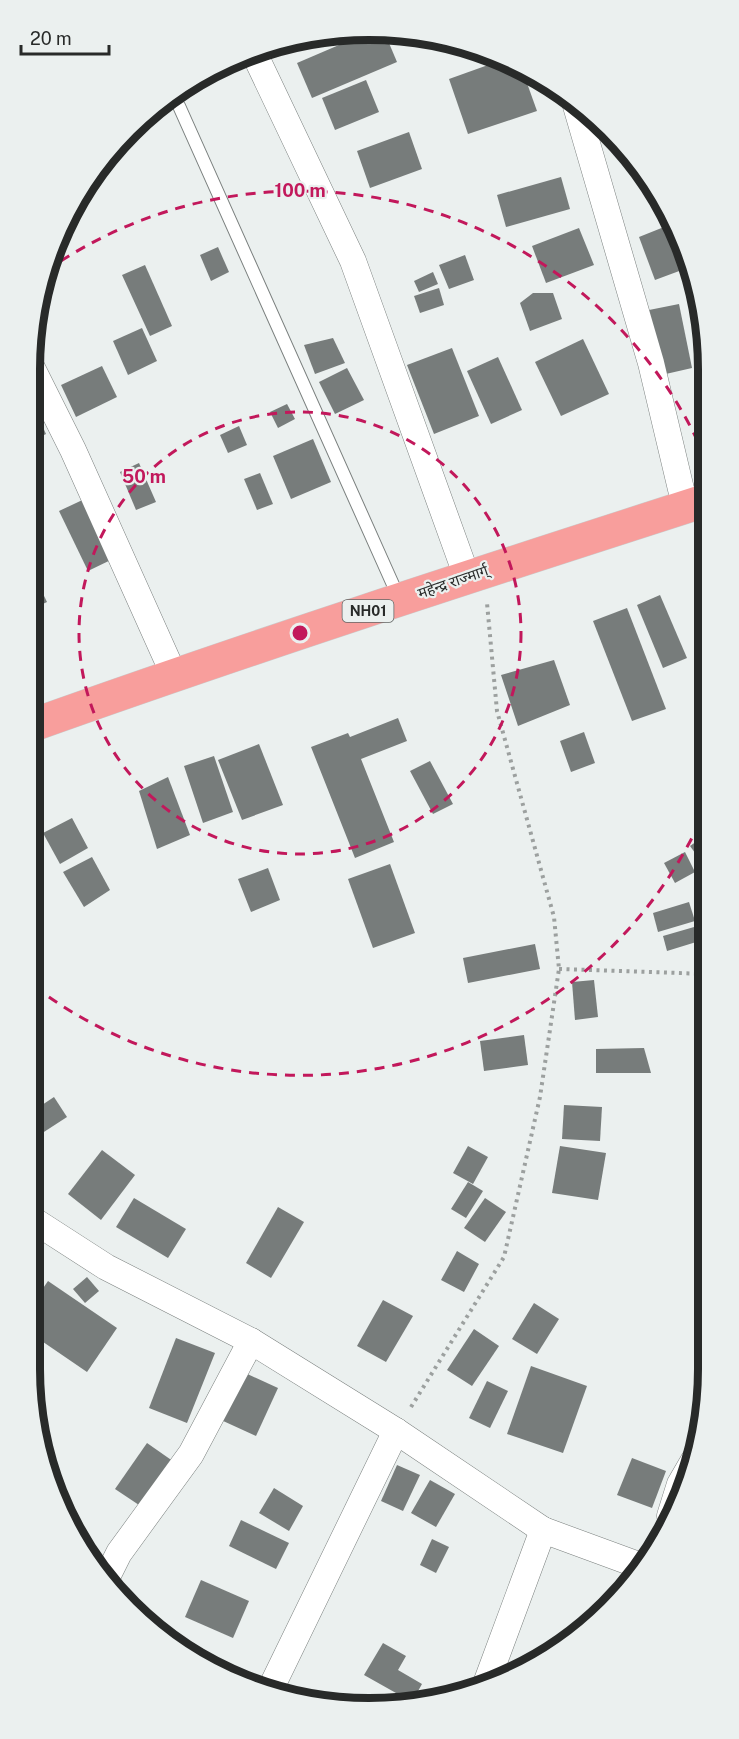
<svg xmlns="http://www.w3.org/2000/svg" width="739" height="1739" font-family="'Public Sans','Noto Sans Devanagari',sans-serif">
<style>
.building{fill:#777c7b}
.lines{fill:none;stroke-linecap:round;stroke-linejoin:round}
.service-casing{stroke:#7b807f;stroke-width:14}
.minor-casing{stroke:#7b807f;stroke-width:27}
.trunk-casing{stroke:#cbcccc;stroke-width:34}
.path{stroke:#9ca09f;stroke-width:4;stroke-dasharray:3 4.5;stroke-linecap:butt}
.service{stroke:#fff;stroke-width:12}
.minor{stroke:#fff;stroke-width:26}
.trunk{stroke:#f89e9c;stroke-width:33}
.ring{fill:none;stroke:#c2185b;stroke-width:3;stroke-dasharray:10 8}
.labels{text-anchor:middle;stroke-width:4.5;stroke-linejoin:round;paint-order:stroke}
.shield{fill:#ebf0ef;stroke:#626564;stroke-width:1.5}
.shield-label{font-size:14px;font-weight:bold;fill:#282a29}
.street-label{font-size:15px;fill:#282a29;stroke:#ebf0ef}
.rim{fill:none;stroke:#282a29;stroke-width:8}
.centre{fill:#c2185b;stroke:#ebf0ef;stroke-width:3}
.ring-label{font-size:18px;text-anchor:middle;font-weight:bold;fill:#c2185b;stroke:#ebf0ef;stroke-width:4.5;stroke-linejoin:round;paint-order:stroke}
</style>
<rect width="100%" height="100%" fill="#ebf0ef"/>
<!-- building -->
<g class="building">
<path d="M367,33L386,36L397,62L312,98L297,63Z"/>
<path d="M502,60L523,72L537,111L468,134L449,79Z"/>
<path d="M366,80L379,112L335,130L322,98Z"/>
<path d="M409,132L422,169L370,188L357,151Z"/>
<path d="M561,177L570,209L506,227L497,195Z"/>
<path d="M674,223L683,239L690,267L655,280L639,237Z"/>
<path d="M579,228L594,265L546,283L532,246Z"/>
<path d="M218,247L229,272L211,281L200,255Z"/>
<path d="M465,255L474,280L449,289L439,265Z"/>
<path d="M145,265L172,326L150,336L122,275Z"/>
<path d="M433,272L438,284L419,292L414,281Z"/>
<path d="M439,288L444,305L420,313L414,296Z"/>
<path d="M533,293H553L562,319L530,331L520,303Z"/>
<path d="M679,304L692,368L657,376L644,311Z"/>
<path d="M142,328L157,361L128,375L113,341Z"/>
<path d="M333,338L345,363L315,374L304,345Z"/>
<path d="M583,339L609,394L561,416L535,362Z"/>
<path d="M452,348L479,416L434,434L407,365Z"/>
<path d="M498,357L522,410L491,424L467,371Z"/>
<path d="M102,366L117,397L76,417L61,385Z"/>
<path d="M347,368L364,400L335,414L319,382Z"/>
<path d="M30,399L46,434L30,442Z"/>
<path d="M287,404L295,419L278,428L270,412Z"/>
<path d="M239,426L247,445L228,453L220,435Z"/>
<path d="M313,439L331,482L291,499L273,456Z"/>
<path d="M139,463L156,502L136,510L120,472Z"/>
<path d="M260,473L273,504L257,510L244,479Z"/>
<path d="M91,496L119,556L88,571L59,511Z"/>
<path d="M30,567L47,602L30,610Z"/>
<path d="M660,595L687,658L663,668L637,605Z"/>
<path d="M627,608L666,709L632,721L593,621Z"/>
<path d="M554,660L570,705L518,726L501,675Z"/>
<path d="M398,718L407,741L361,759L394,842L355,858L311,747L348,733L350,737Z"/>
<path d="M584,732L595,763L571,772L560,741Z"/>
<path d="M259,744L283,805L242,820L218,760Z"/>
<path d="M214,756L233,812L203,823L184,766Z"/>
<path d="M430,761L453,804L433,814L410,771Z"/>
<path d="M168,777L190,835L157,849L139,791Z"/>
<path d="M72,818L88,848L60,864L43,833Z"/>
<path d="M707,834L708,871L690,846Z"/>
<path d="M685,852L695,872L675,883L664,863Z"/>
<path d="M92,857L110,890L84,907L63,872Z"/>
<path d="M390,864L415,933L373,948L348,879Z"/>
<path d="M268,868L280,900L251,912L238,879Z"/>
<path d="M689,902L695,921L658,932L653,913Z"/>
<path d="M701,925L706,939L667,951L663,936Z"/>
<path d="M535,944L540,969L468,983L463,958Z"/>
<path d="M594,980L598,1017L575,1020L572,982Z"/>
<path d="M524,1035L528,1065L484,1071L480,1041Z"/>
<path d="M644,1048L651,1073H596V1049Z"/>
<path d="M54,1097L67,1117L30,1141V1113Z"/>
<path d="M564,1105L602,1107L600,1141L562,1139Z"/>
<path d="M468,1146L488,1157L473,1184L453,1173Z"/>
<path d="M560,1146L606,1153L598,1200L552,1193Z"/>
<path d="M102,1150L135,1175L101,1220L68,1194Z"/>
<path d="M468,1182L483,1191L466,1218L451,1209Z"/>
<path d="M134,1198L186,1229L168,1258L116,1227Z"/>
<path d="M485,1198L506,1212L485,1242L464,1228Z"/>
<path d="M278,1207L304,1222L271,1278L246,1263Z"/>
<path d="M457,1251L479,1264L464,1292L441,1280Z"/>
<path d="M87,1277L99,1291L85,1303L73,1289Z"/>
<path d="M48,1281L117,1328L87,1372L30,1333V1307Z"/>
<path d="M383,1300L413,1316L386,1362L357,1346Z"/>
<path d="M534,1303L559,1319L537,1354L512,1339Z"/>
<path d="M474,1329L499,1346L472,1386L447,1370Z"/>
<path d="M176,1338L215,1353L187,1423L149,1408Z"/>
<path d="M531,1366L587,1386L563,1453L507,1434Z"/>
<path d="M243,1372L278,1388L256,1436L221,1420Z"/>
<path d="M487,1381L508,1391L490,1428L469,1418Z"/>
<path d="M147,1443L177,1464L145,1509L115,1489Z"/>
<path d="M632,1458L666,1471L652,1508L617,1495Z"/>
<path d="M397,1465L420,1475L403,1511L381,1501Z"/>
<path d="M430,1480L455,1494L436,1527L411,1513Z"/>
<path d="M274,1488L303,1506L289,1531L259,1513Z"/>
<path d="M241,1520L289,1543L276,1569L229,1546Z"/>
<path d="M432,1539L449,1547L436,1573L420,1565Z"/>
<path d="M201,1580L249,1601L233,1638L185,1617Z"/>
<path d="M383,1643L406,1656L398,1670L422,1684L412,1702L364,1675Z"/>
</g>
<g class="lines">
<!-- service casing -->
<g class="service-casing">
<path id="service" d="M179,106L399,598"/>
</g>
<!-- minor casing -->
<g class="minor-casing">
<g id="minor">
<path d="M255,55L353,261L467,577"/>
<path d="M574,99L651,363L685,506"/>
<path d="M31,366L73,450L174,675"/>
<path d="M30,1218L106,1267L251,1341L396,1431L543,1530L641,1566"/>
<path d="M670,1516L680,1484L694,1460"/>
<path d="M106,1579L119,1553L191,1454L251,1341"/>
<path d="M487,1681L543,1530"/>
<path d="M270,1690L396,1431"/>
</g>
</g>
<!-- trunk casing -->
<g class="trunk-casing">
<path id="trunk" d="M30,726C254,646 480,573 707,500"/>
</g>
<!-- path -->
<g class="path">
<path d="M559,969L708,974"/>
<path d="M411,1407L504,1257L540,1097L559,969L554,917L497,711L487,603"/>
</g>
<!-- service -->
<use href="#service" class="service"/>
<!-- minor -->
<use href="#minor" class="minor"/>
<!-- trunk -->
<use href="#trunk" class="trunk"/>
</g>
<!-- distance rings -->
<g class="ring">
<circle cx="300" cy="633" r="221"/>
<path d="M707 806A442 442 0 0 1 31 984M46 271A442 442 0 0 1 705 457"/>
</g>
<g class="labels">
<!-- shield labels -->
<rect class="shield" x="342.5" y="600" width="51" height="22" rx="4.5"/>
<g class="shield-label">
<text x="368" y="616">NH01</text>
</g>
<!-- street labels -->
<g class="street-label">
<text transform="translate(453 582) rotate(-19)" y="5">महेन्द्र राज्मार्ग्</text>
</g>
</g>
<!-- crop -->
<path d="M0 0H739V1739H0ZM369 40H369A329 329 0 0 1 698 369V1369A329 329 0 0 1 369 1698H369A329 329 0 0 1 40 1369V369A329 329 0 0 1 369 40Z" fill="#ebf0ef" fill-rule="evenodd"/>
<path class="rim" d="M369 40H369A329 329 0 0 1 698 369V1369A329 329 0 0 1 369 1698H369A329 329 0 0 1 40 1369V369A329 329 0 0 1 369 40Z"/>
<circle cx="300" cy="633" r="9" class="centre"/>
<g class="ring-label">
<text x="300" y="197">100 m</text>
<text x="144" y="483">50 m</text>
</g>
<!-- scale -->
<path d="M21 45v9h88v-9" fill="none" stroke="#282a29" stroke-width="3"/>
<text x="30" y="45" font-size="18" fill="#282a29" stroke="#ebf0ef" stroke-width="4.5" paint-order="stroke">20 m</text>
</svg>
